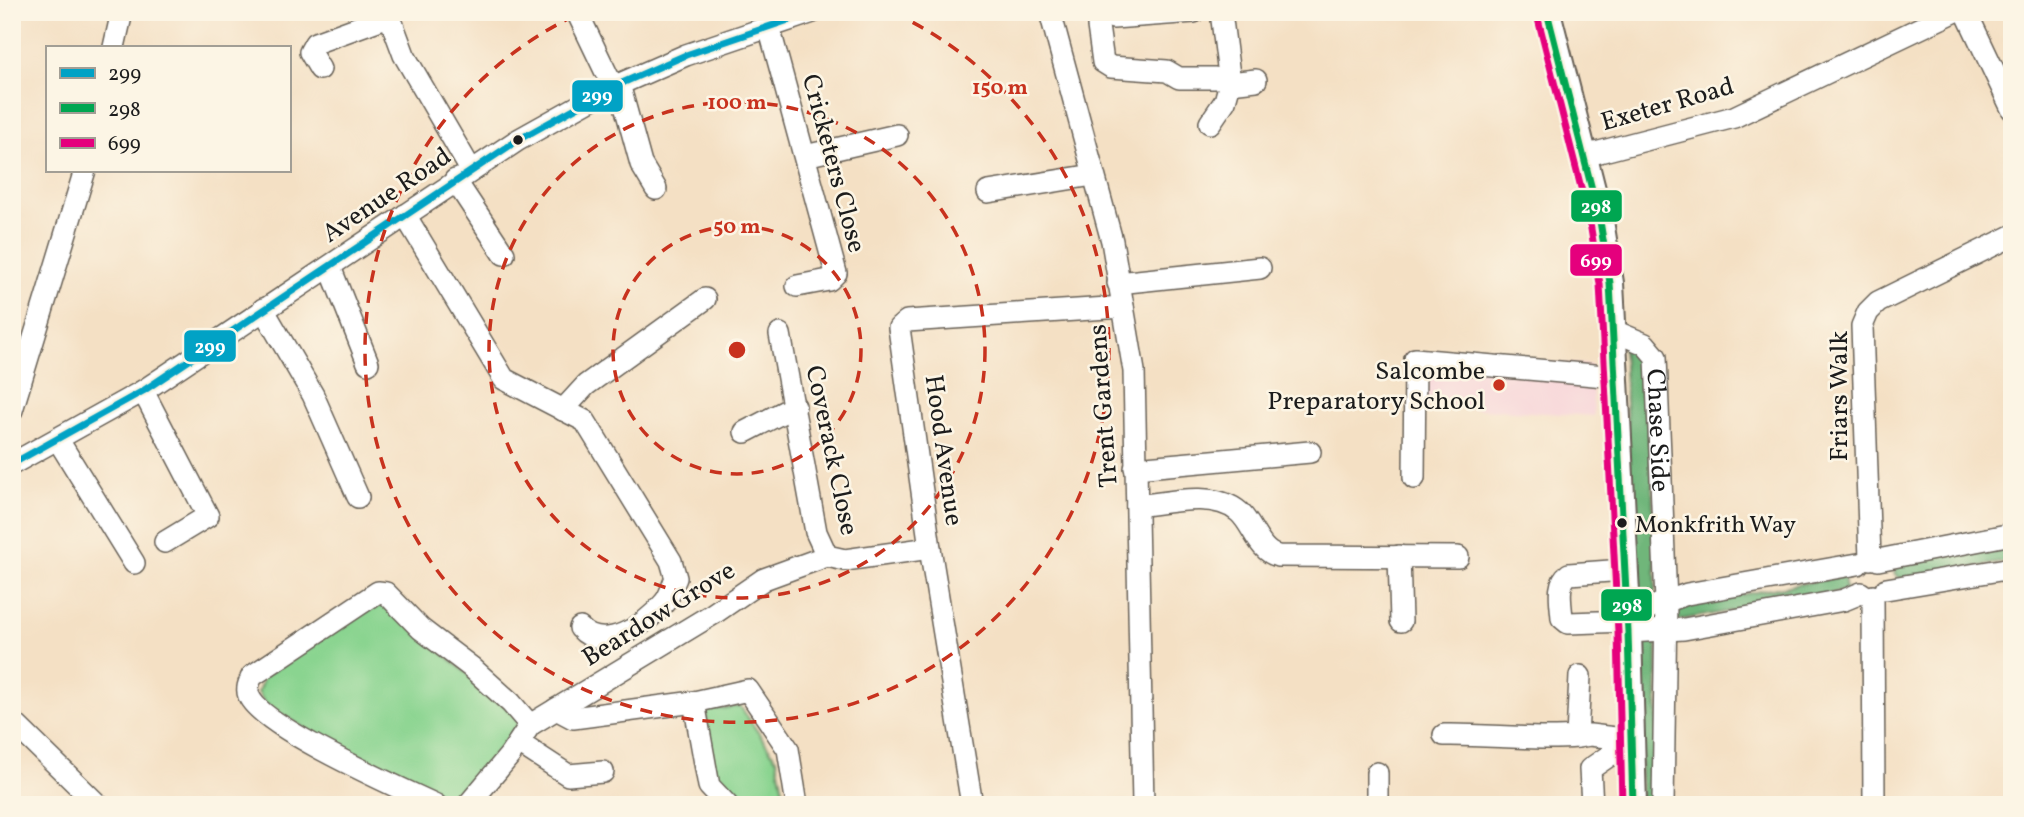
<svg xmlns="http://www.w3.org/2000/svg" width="2024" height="817" font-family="Vollkorn,serif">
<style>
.built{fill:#f6cfd7}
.green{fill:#8ad490;stroke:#537856;stroke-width:2}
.forest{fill:#6fb67a;stroke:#46694b;stroke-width:2}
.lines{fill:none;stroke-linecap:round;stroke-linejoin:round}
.minor-casing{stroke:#686157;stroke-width:24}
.major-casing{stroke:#686157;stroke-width:30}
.minor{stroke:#fff;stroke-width:21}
.major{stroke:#fff;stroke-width:26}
.bus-1-casing{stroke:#fcf5e5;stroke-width:12}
.bus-2-casing{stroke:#fcf5e5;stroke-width:12}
.bus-3-casing{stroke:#fcf5e5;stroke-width:12}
.bus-1{stroke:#01a2c5;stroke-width:7}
.bus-2{stroke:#00a651;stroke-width:7}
.bus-3{stroke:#e5007d;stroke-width:7}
.ring{fill:none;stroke:#c8321e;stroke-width:3.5;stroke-dasharray:12 9}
.bus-dot{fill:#1c1c1c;stroke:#fcf5e5;stroke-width:2.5}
.poi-dot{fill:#c8321e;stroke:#fcf5e5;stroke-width:2.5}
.labels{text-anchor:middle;stroke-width:5;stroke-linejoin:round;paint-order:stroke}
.bus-label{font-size:24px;fill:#1c1c1c;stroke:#fcf5e5;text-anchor:start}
.street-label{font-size:26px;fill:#1c1c1c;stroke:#fcf5e5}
.poi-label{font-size:26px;fill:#1c1c1c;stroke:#fcf5e5;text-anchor:end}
.centre{fill:#c8321e;stroke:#fcf5e5;stroke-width:3.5}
.ring-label{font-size:21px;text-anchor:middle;font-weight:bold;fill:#c8321e;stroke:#fcf5e5;stroke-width:5;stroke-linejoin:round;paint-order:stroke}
.line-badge{stroke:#fcf5e5;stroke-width:2.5}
.badge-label{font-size:19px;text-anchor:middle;font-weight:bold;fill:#fff}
</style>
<rect width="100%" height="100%" fill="#fcf5e5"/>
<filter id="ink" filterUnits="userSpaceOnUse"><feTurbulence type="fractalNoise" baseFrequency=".0143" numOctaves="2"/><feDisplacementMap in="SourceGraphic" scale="14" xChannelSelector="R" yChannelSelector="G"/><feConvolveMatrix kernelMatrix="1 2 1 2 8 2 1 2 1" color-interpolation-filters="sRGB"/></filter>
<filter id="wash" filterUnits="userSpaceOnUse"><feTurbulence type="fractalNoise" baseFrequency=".00686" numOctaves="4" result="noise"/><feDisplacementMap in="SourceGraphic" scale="28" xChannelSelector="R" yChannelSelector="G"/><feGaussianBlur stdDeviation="1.57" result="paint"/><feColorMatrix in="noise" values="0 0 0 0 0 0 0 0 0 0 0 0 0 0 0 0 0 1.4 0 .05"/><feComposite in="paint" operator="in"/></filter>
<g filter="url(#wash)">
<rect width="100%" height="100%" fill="#f4e0c4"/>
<!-- built -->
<path class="built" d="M1403,354L1591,365L1594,416L1416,405Z"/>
<!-- green -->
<g class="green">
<path d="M380,604L396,613L511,711L520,723L467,798L450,805L372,770L264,703L258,692L264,677L365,606Z"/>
<path d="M740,706L777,760L786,805H741L718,789L705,711Z"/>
</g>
<!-- forest -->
<g class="forest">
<path d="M1632,345L1648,360L1656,591L1646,599L1636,591L1623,347Z"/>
<path d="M2012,541V561L1900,579L1894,574L1898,563Z"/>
<path d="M1844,576L1846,591L1679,620L1675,616L1678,606Z"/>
<path d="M1653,640L1657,645L1658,805H1641L1640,648L1646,641Z"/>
</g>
</g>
<g filter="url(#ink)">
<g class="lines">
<!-- minor casing -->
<g class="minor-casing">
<g id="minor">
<path d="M388,12L404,55L471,170"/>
<path d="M577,12L613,87"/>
<path d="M1050,12L1112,241L1134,371L1143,805"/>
<path d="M1100,12L1113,18L1194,12"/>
<path d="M1966,12L2012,109"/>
<path d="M1102,14L1098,26L1103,62L1111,67L1167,71L1179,78H1215"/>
<path d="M769,27L836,273L829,280L797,286"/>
<path d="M114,47L122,12"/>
<path d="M320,69L310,52L315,43L389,16"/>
<path d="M1230,83L1256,80"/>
<path d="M619,84L641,164L656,189"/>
<path d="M1210,123L1225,101L1230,83L1221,12"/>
<path d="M805,156L897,135"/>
<path d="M1584,156L1734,117L1954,12"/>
<path d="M455,180L504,254"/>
<path d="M988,192L1093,175"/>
<path d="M405,215L504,379L585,421L671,561L676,578C672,586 670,597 664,603C646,625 603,654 580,628"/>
<path d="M330,267L368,363"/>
<path d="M1118,283L1260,268"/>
<path d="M263,309L313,395L358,497"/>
<path id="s1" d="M1614,331L1645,344L1656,357L1666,602L1663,805"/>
<path d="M780,334L816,532L827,556L845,560L930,548"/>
<path d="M143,391L208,516L165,542"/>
<path d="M12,410L85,170"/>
<path d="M563,410L586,385L705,299"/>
<path d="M745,432L795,406"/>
<path d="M58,440L134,563"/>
<path d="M12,464L143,391L518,140L613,87L686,55L813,12"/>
<path d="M1135,468L1310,452"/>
<path d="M1414,478L1415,359L1616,377"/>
<path d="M1137,506C1166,503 1214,490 1239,512C1253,524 1258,551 1278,556L1458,557"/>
<path d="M1399,556L1401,621"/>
<path d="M1870,559L1862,326L1868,312L1878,302L2012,236"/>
<path d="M1878,560L2012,534"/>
<path d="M1624,570L1569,574C1556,583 1561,603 1562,618L1568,623L1628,621"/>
<path d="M1886,589L2012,568"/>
<path d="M1873,596L1874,805"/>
<path d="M1627,611L1649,608L1687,594L1858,564"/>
<path d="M1628,632L1684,629L1844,600L1861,593"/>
<path d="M1580,676L1577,737L1590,735L1632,740"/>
<path d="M694,702L709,786L727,805"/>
<path d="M556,709L573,718L694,702L748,690L788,749L797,805"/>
<path d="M12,721L98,805"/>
<path d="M530,725L713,614L764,579L827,556"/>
<path d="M1444,735C1489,734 1532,741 1577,737"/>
<path d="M519,743L568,775L603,772"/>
<path d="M436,805C402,789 261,727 249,696C246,689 249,683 252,676L378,592L386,593L421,629L471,667L511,703L530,725L510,755L468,805"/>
<path d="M972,805L930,548L899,328L907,321L1123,307"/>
<path d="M1377,805V773"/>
<path d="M1592,805L1590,769L1632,740"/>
</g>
</g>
<!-- major casing -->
<g class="major-casing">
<path id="major" d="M1547,12L1600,221L1610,283L1628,632L1633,805"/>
</g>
<!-- minor -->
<use href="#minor" class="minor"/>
<!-- major -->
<use href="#major" class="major"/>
<!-- bus-1 casing -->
<g class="bus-1-casing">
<path id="bus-1" d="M12,464L143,391L518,140L613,87L686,55L812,12"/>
</g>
<!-- bus-2 casing -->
<g class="bus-2-casing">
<path id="bus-2" d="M1547,12L1600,221L1610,283L1628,632L1633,805"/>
</g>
<!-- bus-3 casing -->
<g class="bus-3-casing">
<path id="bus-3" d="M1537,15L1590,223L1600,284L1618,632L1622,805"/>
</g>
<!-- bus-1 -->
<use href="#bus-1" class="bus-1"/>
<!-- bus-2 -->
<use href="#bus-2" class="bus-2"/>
<!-- bus-3 -->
<use href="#bus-3" class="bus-3"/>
</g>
</g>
<!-- distance rings -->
<g class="ring">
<circle cx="737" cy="350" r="124"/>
<circle cx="737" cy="350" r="248"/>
<path d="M894 13A372 372 0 1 1 580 13"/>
</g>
<!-- markers -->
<g class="bus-dot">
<circle cx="518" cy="140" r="6"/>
<circle cx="1622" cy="523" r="6"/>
</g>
<circle class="poi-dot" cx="1499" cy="385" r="7"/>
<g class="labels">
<!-- bus labels -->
<g class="bus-label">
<text x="1635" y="532">Monkfrith Way</text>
</g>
<!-- street labels -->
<g class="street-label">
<text transform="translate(1667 103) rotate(-16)" y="9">Exeter Road</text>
<text transform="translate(835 163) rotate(75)" y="9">Cricketers Close</text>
<text transform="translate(386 194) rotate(-34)" y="9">Avenue Road</text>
<text transform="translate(1838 396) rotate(-90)" y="9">Friars Walk</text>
<text transform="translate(1102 406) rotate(-94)" y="9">Trent Gardens</text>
<text dy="9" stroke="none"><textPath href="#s1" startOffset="124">Chase Side</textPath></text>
<text transform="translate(833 450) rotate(78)" y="9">Coverack Close</text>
<text transform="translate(945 450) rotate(82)" y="9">Hood Avenue</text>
<text transform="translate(658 613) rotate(-32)" y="9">Beardow Grove</text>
</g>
<!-- poi labels -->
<g class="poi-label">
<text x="1485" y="379">Salcombe<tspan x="1485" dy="30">Preparatory School</tspan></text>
</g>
</g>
<circle cx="737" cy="350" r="10" class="centre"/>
<g class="ring-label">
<text x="1000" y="94">150 m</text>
<text x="737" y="109">100 m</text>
<text x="737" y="233">50 m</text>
</g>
<g class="line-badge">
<rect x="571" y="79" width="53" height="34" rx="7" fill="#01a2c5"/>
<rect x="1570" y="189" width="53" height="34" rx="7" fill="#00a651"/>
<rect x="1569" y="243" width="54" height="34" rx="7" fill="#e5007d"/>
<rect x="183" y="329" width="54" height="34" rx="7" fill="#01a2c5"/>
<rect x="1600" y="588" width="53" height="34" rx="7" fill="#00a651"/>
</g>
<g class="badge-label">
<text x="597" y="102">299</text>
<text x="1596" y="213">298</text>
<text x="1596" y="267">699</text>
<text x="210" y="353">299</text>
<text x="1627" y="612">298</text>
</g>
<!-- margin -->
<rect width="2024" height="817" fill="none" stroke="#fcf5e5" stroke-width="42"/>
<!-- legend -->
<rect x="46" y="46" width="245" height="126" fill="#fcf5e5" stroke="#a29e95" stroke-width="2"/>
<rect x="60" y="68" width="35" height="10" fill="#01a2c5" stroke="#a29e95" stroke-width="2"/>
<text x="108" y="80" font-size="21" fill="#1c1c1c">299</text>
<rect x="60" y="103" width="35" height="10" fill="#00a651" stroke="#a29e95" stroke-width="2"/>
<text x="108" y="116" font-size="21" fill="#1c1c1c">298</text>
<rect x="60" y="138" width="35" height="10" fill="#e5007d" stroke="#a29e95" stroke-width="2"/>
<text x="108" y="150" font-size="21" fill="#1c1c1c">699</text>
</svg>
